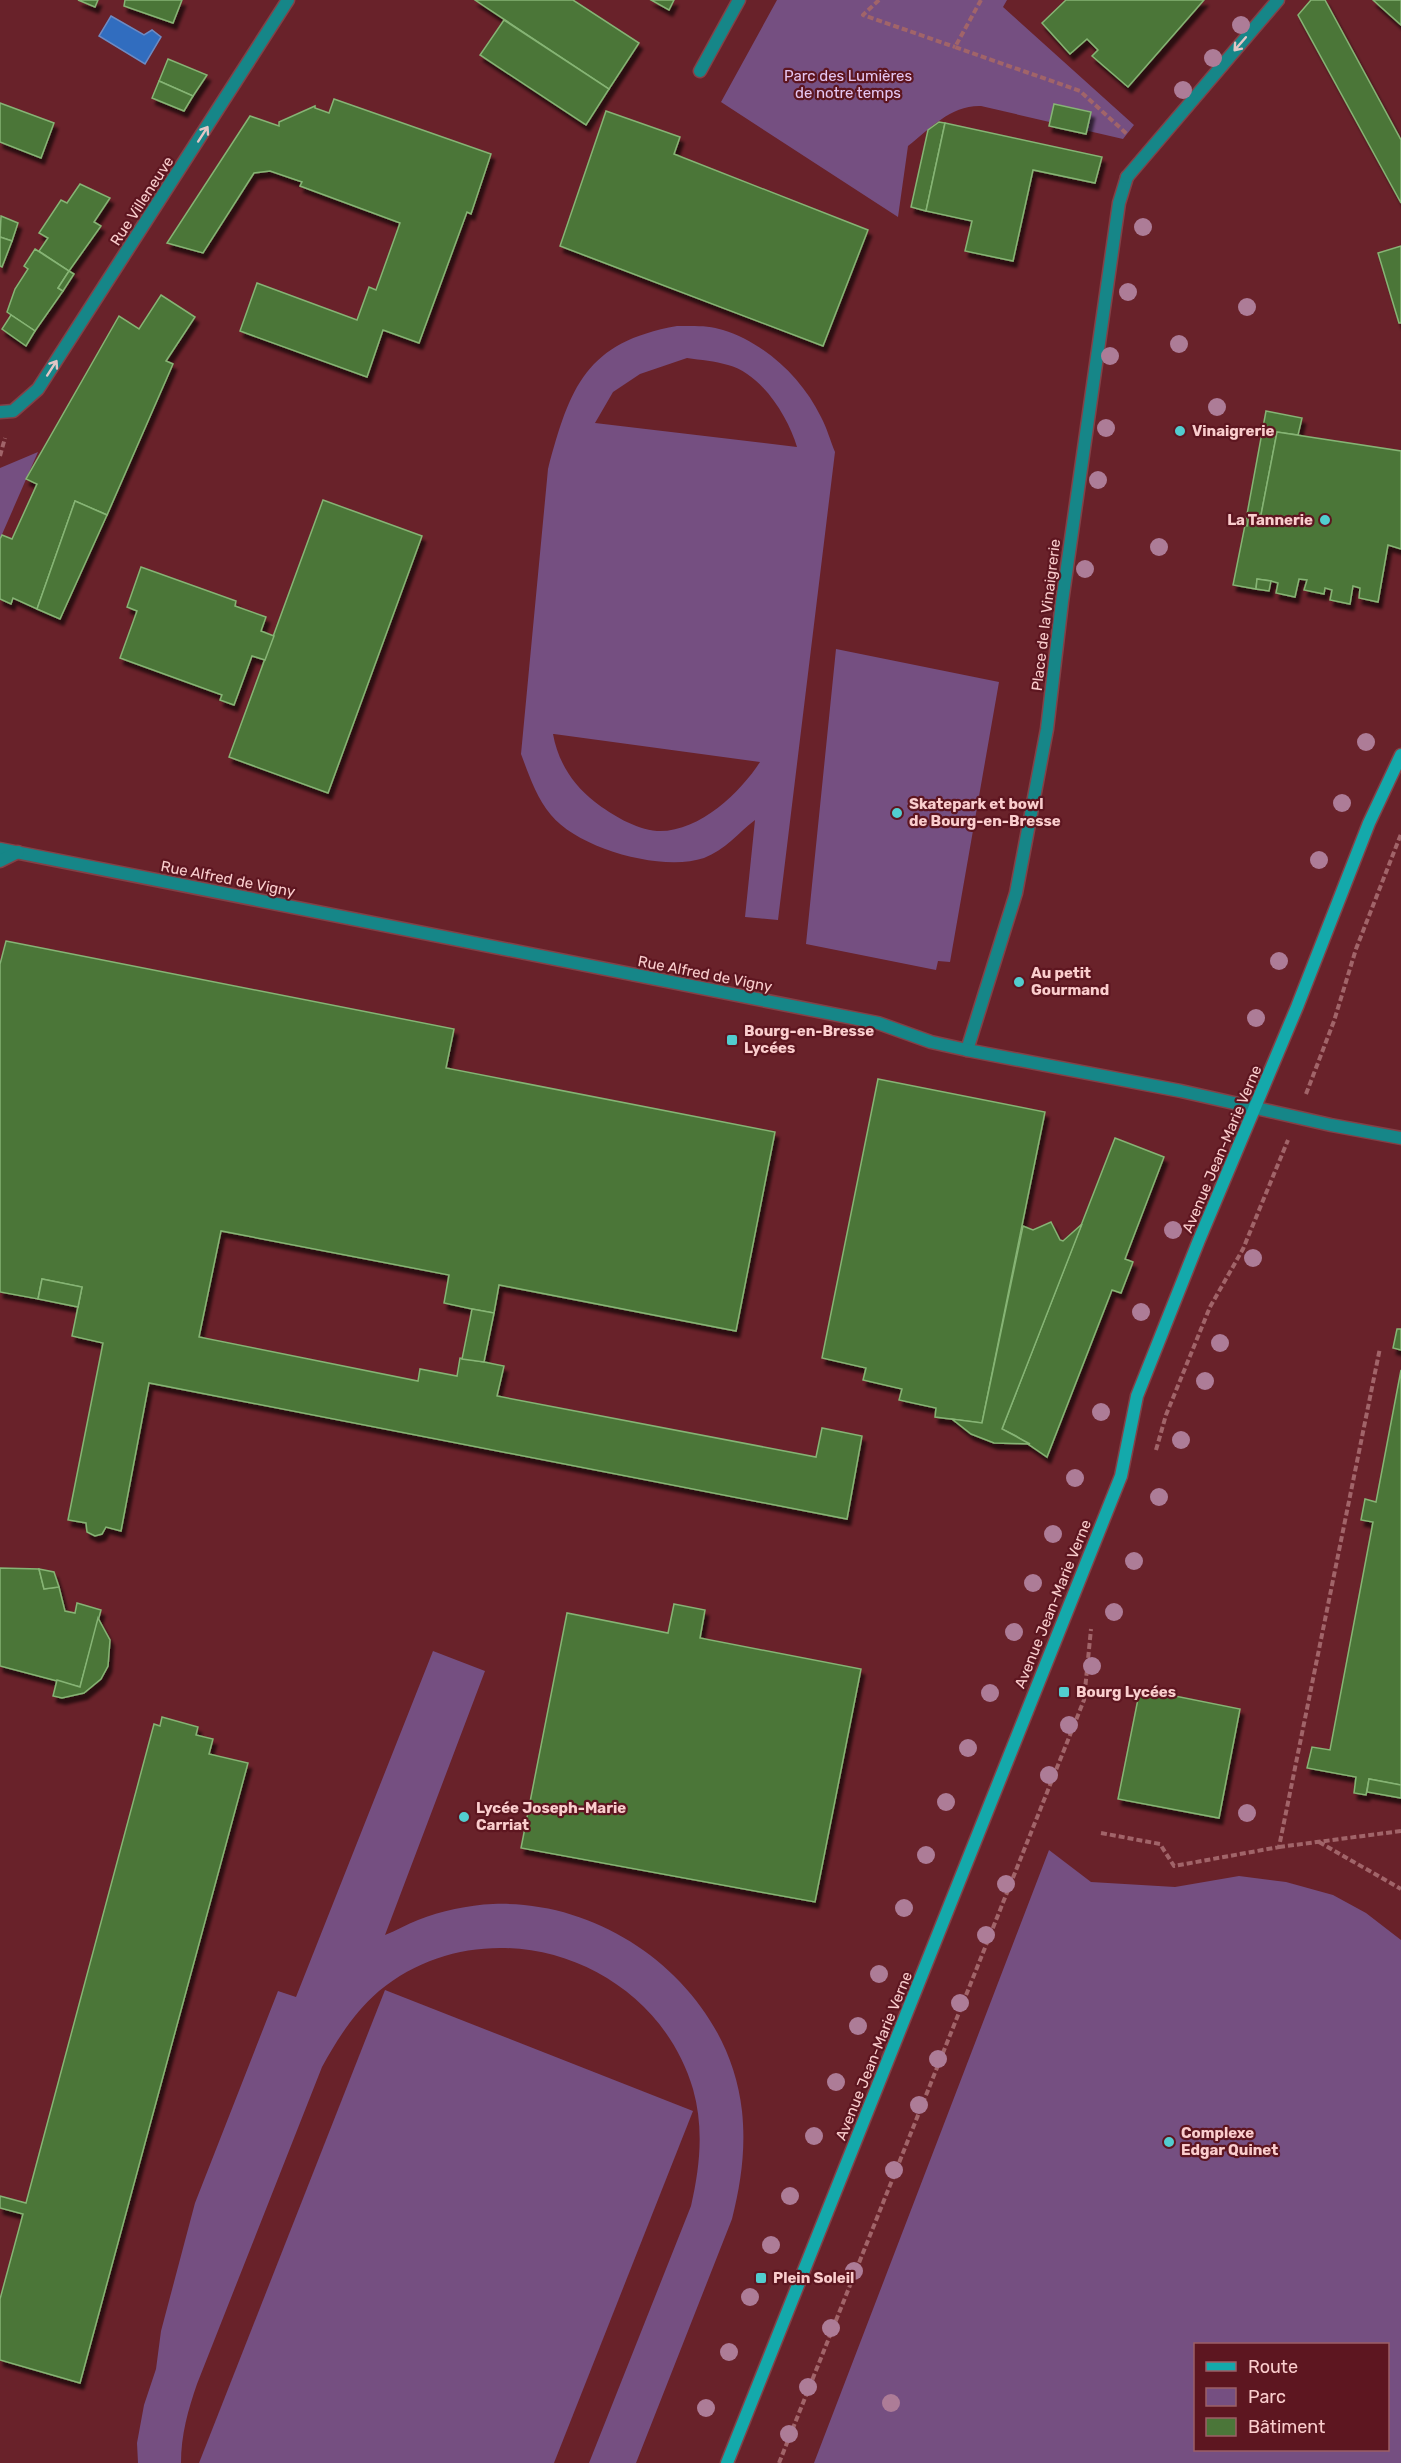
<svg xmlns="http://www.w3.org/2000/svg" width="1401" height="2463" font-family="Rubik,sans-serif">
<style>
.green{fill:#754f81;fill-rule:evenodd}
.water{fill:#316dbf;stroke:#6d8ac3;stroke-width:1.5}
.building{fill:#4b7639;stroke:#86b474;stroke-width:1.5;filter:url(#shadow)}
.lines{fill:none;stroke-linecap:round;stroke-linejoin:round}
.lane-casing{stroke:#834147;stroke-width:15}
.street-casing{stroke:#834147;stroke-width:15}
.secondary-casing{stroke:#834147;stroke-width:15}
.path{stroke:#a16469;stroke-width:4;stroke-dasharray:6 3;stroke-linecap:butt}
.lane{stroke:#168688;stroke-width:12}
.street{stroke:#168688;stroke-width:12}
.secondary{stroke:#14a9ab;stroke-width:12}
.tree{fill:#ad7c97}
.oneway{stroke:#e3c6c6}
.poi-dot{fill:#52cdcf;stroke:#5d1620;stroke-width:2}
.labels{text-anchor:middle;stroke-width:4.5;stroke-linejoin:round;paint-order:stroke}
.park-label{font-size:15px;fill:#e5c5f1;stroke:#5d1620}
.street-label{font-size:15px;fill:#facdcd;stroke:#5d1620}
.poi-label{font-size:15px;font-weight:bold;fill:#facdcd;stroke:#5d1620;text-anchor:start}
</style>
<defs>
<filter id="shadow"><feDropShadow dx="3.5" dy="6" stdDeviation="1.5" flood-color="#0009"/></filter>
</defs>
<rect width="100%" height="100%" fill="#69222a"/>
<!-- green -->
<g class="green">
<path d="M777,0H1007L1003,7L1134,125L1123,139L981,106C951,105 931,128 908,146L898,217L721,102Z"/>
<path d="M677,326C693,326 709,325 723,330C765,343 802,378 821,417C827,428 830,440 835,452L778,920L745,917L755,820C738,833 725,850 704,858C662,872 579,849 551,815C536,797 529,775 521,754L548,469C570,387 586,342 677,326ZM687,358C701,360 715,361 728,365C762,374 788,417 797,447L595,423L613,392L640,374ZM553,734H554L760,762C740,793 698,833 657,831C635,829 612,815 595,802C573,785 558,762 553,734Z"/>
<path d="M38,452L0,539V468Z"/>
<path d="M836,649L999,682L950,962L938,961L936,970L806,944Z"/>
<path d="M433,1651L485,1671L385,1935C396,1931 407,1924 418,1920C441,1911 468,1905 493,1904C612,1899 729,1991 742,2111C746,2149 741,2183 732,2219L636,2463H589L691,2206C700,2167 704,2128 693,2089C654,1957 486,1903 379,1991C354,2013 338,2038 322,2067L197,2384C188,2410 181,2435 181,2463H138L137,2443L144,2405L156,2369L161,2331L195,2203L278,1991L296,1997Z"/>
<path d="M1049,1850L1091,1882L1175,1887L1239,1876L1286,1882L1333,1895L1366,1913L1401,1940V2463H814ZM1196,2344H1388V2450H1196Z"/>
<path d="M385,1990L693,2111L554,2463H199Z"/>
</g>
<!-- water -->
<path class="water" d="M111,16L144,35L152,30L161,37L145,64L99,36Z"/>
<!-- building -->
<g class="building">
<path d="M78,0H98L95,7Z"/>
<path d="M125,0H182L173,23L124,6Z"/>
<path d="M475,0H573L639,43L609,89Z"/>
<path d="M651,0H674L669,10Z"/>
<path d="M1066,0H1204L1128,87L1092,56L1098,50L1087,39L1070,54L1042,23Z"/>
<path d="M1311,0H1325L1401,140V203L1298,15Z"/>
<path d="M1373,0H1401V25Z"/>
<path d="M504,20L609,89L586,125L480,55Z"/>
<path d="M168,59L207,75L193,96L159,81Z"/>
<path d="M159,81L193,96L184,111L152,98Z"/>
<path d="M334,99L491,154L471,214L467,212L419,343L383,330L367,377L240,331L257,283L357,320L369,287L376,290L400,223L300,186L302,182L270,171L254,173L203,253L167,243L250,116L279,126V122L315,106V108L329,113Z"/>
<path d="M0,103L54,123L41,158L0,142Z"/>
<path d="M1054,104L1091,112L1086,134L1049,126Z"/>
<path d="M606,111L680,137L674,154L868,230L823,346L560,246Z"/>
<path d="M939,122L945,123L926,211L911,207L928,130Z"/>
<path d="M945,123L1102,157L1095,183L1033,170L1013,261L965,251L972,221L926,211Z"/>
<path d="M80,184L110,198L94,222L101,226L69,271L39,251L48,238L39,233L61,200L67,203Z"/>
<path d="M1,216L18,223L12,241L0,237Z"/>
<path d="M0,237L12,241L2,267L0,266Z"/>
<path d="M1401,246V323H1399L1378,253Z"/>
<path d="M35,249L69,271L58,288L63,291L35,331L7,312L15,289L28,269L24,266Z"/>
<path d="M69,271L74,274L63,291L58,288Z"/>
<path d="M161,295L195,317L166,361L173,364L107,515L75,501L37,609L13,598L11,604L0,599V539L2,535L12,539L37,484L26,479L119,316L139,329Z"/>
<path d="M11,315L35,331L26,346L2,329Z"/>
<path d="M1266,411L1302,418L1298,435L1277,432L1261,515L1250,513L1247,526L1245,525Z"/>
<path d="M1277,432L1401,451V549L1388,545L1378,602L1359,598L1360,588L1353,586L1350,604L1330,600L1332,590L1325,588L1324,594L1304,590L1307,580L1299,579L1295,597L1276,593L1278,583L1271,581L1257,579L1256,589L1233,585L1245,525L1247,526L1250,513L1261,515Z"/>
<path d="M323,500L422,536L328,793L229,757Z"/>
<path d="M75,501L107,515L60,619L37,609Z"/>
<path d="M141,567L236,601L235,606L266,617L261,631L274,636L265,660L252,656L234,705L220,700L222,695L120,658L137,611L127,607Z"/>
<path d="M1257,579L1271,581L1269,591L1256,589Z"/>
<path d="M6,941L454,1029L446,1068L775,1132L736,1331L499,1285L494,1313L472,1309L444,1303L449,1275L221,1231L199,1337L418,1381L420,1369L457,1376L460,1358L484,1362L504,1366L497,1396L816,1457L822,1428L862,1436L847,1519L149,1383L121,1531L106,1527L102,1534L95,1536L87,1532L86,1523L68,1520L103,1343L72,1336L82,1287L42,1279L38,1299L0,1292V964Z"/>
<path d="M878,1079L1045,1112L982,1423L935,1417L936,1408L899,1400L902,1389L863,1380L866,1368L822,1358Z"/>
<path d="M1115,1138L1164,1157L1125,1259L1133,1262L1121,1293L1112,1290L1047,1457L1016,1436L1002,1429Z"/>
<path d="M1051,1222L1060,1240L1063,1241L1082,1224L1002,1429L1030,1444L994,1443L971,1434L952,1419L982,1423L1023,1226L1033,1230Z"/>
<path d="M42,1279L82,1287L78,1307L38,1299Z"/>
<path d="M472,1309L494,1313L484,1362L462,1359Z"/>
<path d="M1397,1329H1401V1350L1393,1348Z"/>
<path d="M1401,1370V1785L1369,1779L1366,1795L1354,1793L1356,1777L1307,1768L1312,1747L1330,1750L1373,1522L1361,1520L1365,1499L1376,1502Z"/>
<path d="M0,1568L39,1569L44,1589L59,1587L65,1611L75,1613L77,1603L101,1610L80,1687L0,1666Z"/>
<path d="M39,1569L54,1572L59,1587L44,1589Z"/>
<path d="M674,1604L705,1610L700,1638L861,1669L815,1902L521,1848L567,1613L668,1633Z"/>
<path d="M98,1618L110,1640L108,1666L101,1679L84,1693L62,1698L53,1696L57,1680L80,1687Z"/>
<path d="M1140,1689L1240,1709L1219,1818L1118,1799Z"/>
<path d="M162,1717L198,1727L196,1735L213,1739L209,1754L248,1763L80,2383L0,2360V2299L23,2214L0,2208V2196L26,2203L154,1724L160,1726Z"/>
<path d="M1369,1779L1401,1785V1798L1367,1792Z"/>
</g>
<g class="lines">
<!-- lane casing -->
<g class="lane-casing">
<path id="lane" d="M967,1050L1016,893L1047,729L1062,602L1119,203L1127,177"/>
</g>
<!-- street casing -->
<g class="street-casing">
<g id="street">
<path d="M700,71L739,0"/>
<path d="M1127,177L1278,0"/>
<path d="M0,412L13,411L38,389L288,0"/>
<path d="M0,849L878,1023L931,1042L967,1050L1181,1091L1331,1125L1401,1138"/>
<path d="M0,861L18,852"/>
</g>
</g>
<!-- secondary casing -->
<g class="secondary-casing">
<path id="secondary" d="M727,2463L1121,1476L1137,1396L1199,1240L1297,1007L1369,823L1401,755"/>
</g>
<!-- path -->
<g class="path">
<path d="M879,0L863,15L955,47"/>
<path d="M981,0L955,47L1080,91L1128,135"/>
<path d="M0,456L5,438"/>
<path d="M1306,1094L1334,1021L1356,949L1401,834"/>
<path d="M1156,1450L1166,1415L1210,1307L1243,1249L1288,1140"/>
<path d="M1101,1833L1160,1844L1174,1866L1279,1847L1380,1348"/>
<path d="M1319,1842L1401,1889"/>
<path d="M1279,1847L1401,1831"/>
<path d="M779,2463L1084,1700L1091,1629"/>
</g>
<!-- lane -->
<use href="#lane" class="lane"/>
<!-- street -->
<use href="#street" class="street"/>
<!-- secondary -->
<use href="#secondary" class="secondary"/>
</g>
<!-- trees -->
<g class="tree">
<circle cx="1241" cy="25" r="9"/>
<circle cx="1213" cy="58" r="9"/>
<circle cx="1183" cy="90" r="9"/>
<circle cx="1143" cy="227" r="9"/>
<circle cx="1128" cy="292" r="9"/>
<circle cx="1247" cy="307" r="9"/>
<circle cx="1179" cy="344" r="9"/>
<circle cx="1110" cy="356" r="9"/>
<circle cx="1217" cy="407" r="9"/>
<circle cx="1106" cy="428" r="9"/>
<circle cx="1098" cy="480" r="9"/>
<circle cx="1159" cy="547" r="9"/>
<circle cx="1085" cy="569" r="9"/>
<circle cx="1366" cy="742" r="9"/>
<circle cx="1342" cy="803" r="9"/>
<circle cx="1319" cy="860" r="9"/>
<circle cx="1279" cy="961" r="9"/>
<circle cx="1256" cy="1018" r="9"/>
<circle cx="1173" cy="1230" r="9"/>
<circle cx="1253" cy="1258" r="9"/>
<circle cx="1141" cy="1312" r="9"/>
<circle cx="1220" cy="1343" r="9"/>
<circle cx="1205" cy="1381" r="9"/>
<circle cx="1101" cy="1412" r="9"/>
<circle cx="1181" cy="1440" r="9"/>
<circle cx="1075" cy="1478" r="9"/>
<circle cx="1159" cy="1497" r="9"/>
<circle cx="1053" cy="1534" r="9"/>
<circle cx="1134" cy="1561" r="9"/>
<circle cx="1033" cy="1583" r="9"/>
<circle cx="1114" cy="1612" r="9"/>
<circle cx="1014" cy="1632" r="9"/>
<circle cx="1092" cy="1666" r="9"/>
<circle cx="990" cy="1693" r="9"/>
<circle cx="1069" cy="1725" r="9"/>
<circle cx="968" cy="1748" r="9"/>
<circle cx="1049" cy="1775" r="9"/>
<circle cx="946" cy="1802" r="9"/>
<circle cx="1247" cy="1813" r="9"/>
<circle cx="926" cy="1855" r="9"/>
<circle cx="1006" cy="1884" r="9"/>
<circle cx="904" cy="1908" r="9"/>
<circle cx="986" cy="1935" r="9"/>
<circle cx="879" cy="1974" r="9"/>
<circle cx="960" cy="2003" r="9"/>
<circle cx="858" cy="2026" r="9"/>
<circle cx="938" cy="2059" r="9"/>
<circle cx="836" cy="2082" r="9"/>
<circle cx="919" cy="2105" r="9"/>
<circle cx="814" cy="2136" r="9"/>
<circle cx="894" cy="2170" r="9"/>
<circle cx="790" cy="2196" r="9"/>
<circle cx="771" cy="2245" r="9"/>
<circle cx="854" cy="2271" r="9"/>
<circle cx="750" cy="2297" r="9"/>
<circle cx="831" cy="2328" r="9"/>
<circle cx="729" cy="2352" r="9"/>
<circle cx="808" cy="2387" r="9"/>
<circle cx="891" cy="2403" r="9"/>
<circle cx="706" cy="2408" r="9"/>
<circle cx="789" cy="2434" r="9"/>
</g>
<!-- one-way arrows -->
<defs><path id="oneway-shaft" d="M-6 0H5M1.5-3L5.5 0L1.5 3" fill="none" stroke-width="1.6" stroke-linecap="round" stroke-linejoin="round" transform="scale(1.5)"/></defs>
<g class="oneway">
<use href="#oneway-shaft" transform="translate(1240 44) rotate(131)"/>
<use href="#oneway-shaft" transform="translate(203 134) rotate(-57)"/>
<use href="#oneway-shaft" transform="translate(52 368) rotate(-57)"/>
</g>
<!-- markers -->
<g class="poi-dot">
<circle cx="1180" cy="431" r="6"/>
<circle cx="1325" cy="520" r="6"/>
<circle cx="897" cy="813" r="6"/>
<circle cx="1019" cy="982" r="6"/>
<rect x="726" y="1034" width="12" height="12" rx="3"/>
<rect x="1058" y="1686" width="12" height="12" rx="3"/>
<circle cx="464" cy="1817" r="6"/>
<circle cx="1169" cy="2142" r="6"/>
<rect x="755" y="2272" width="12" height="12" rx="3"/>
</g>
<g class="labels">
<!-- park labels -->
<g class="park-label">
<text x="848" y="81">Parc des Lumières<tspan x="848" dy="17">de notre temps</tspan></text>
</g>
<!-- street labels -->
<g class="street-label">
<text transform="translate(142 201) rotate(-57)" y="5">Rue Villeneuve</text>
<text transform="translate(1046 615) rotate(-83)" y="5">Place de la Vinaigrerie</text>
<text transform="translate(228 879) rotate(11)" y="5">Rue Alfred de Vigny</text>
<text transform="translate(705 974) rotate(11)" y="5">Rue Alfred de Vigny</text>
<text transform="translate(1222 1149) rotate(-67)" y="5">Avenue Jean-Marie Verne</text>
<text transform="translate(1053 1604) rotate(-68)" y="5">Avenue Jean-Marie Verne</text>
<text transform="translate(874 2056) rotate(-68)" y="5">Avenue Jean-Marie Verne</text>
</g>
<!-- poi labels -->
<g class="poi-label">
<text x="1192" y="436">Vinaigrerie</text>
<text x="1313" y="525" text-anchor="end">La Tannerie</text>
<text x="909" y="809">Skatepark et bowl<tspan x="909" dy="17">de Bourg-en-Bresse</tspan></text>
<text x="1031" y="978">Au petit<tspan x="1031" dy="17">Gourmand</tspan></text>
<text x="744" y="1036">Bourg-en-Bresse<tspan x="744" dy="17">Lycées</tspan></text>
<text x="1076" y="1697">Bourg Lycées</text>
<text x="476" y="1813">Lycée Joseph-Marie<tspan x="476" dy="17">Carriat</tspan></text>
<text x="1181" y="2138">Complexe<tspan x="1181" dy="17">Edgar Quinet</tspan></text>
<text x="773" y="2283">Plein Soleil</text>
</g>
</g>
<!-- legend -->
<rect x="1194" y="2343" width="195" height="108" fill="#5d1620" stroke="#9c5f65" stroke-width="1.5"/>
<rect x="1206" y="2362" width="30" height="9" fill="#14a9ab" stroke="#9c5f65" stroke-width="1.5"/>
<text x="1248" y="2373" font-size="18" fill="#facdcd">Route</text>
<rect x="1206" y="2388" width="30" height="18" fill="#754f81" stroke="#9c5f65" stroke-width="1.5"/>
<text x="1248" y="2403" font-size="18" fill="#facdcd">Parc</text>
<rect x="1206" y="2418" width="30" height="18" fill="#4b7639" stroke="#9c5f65" stroke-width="1.5"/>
<text x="1248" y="2433" font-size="18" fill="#facdcd">Bâtiment</text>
</svg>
